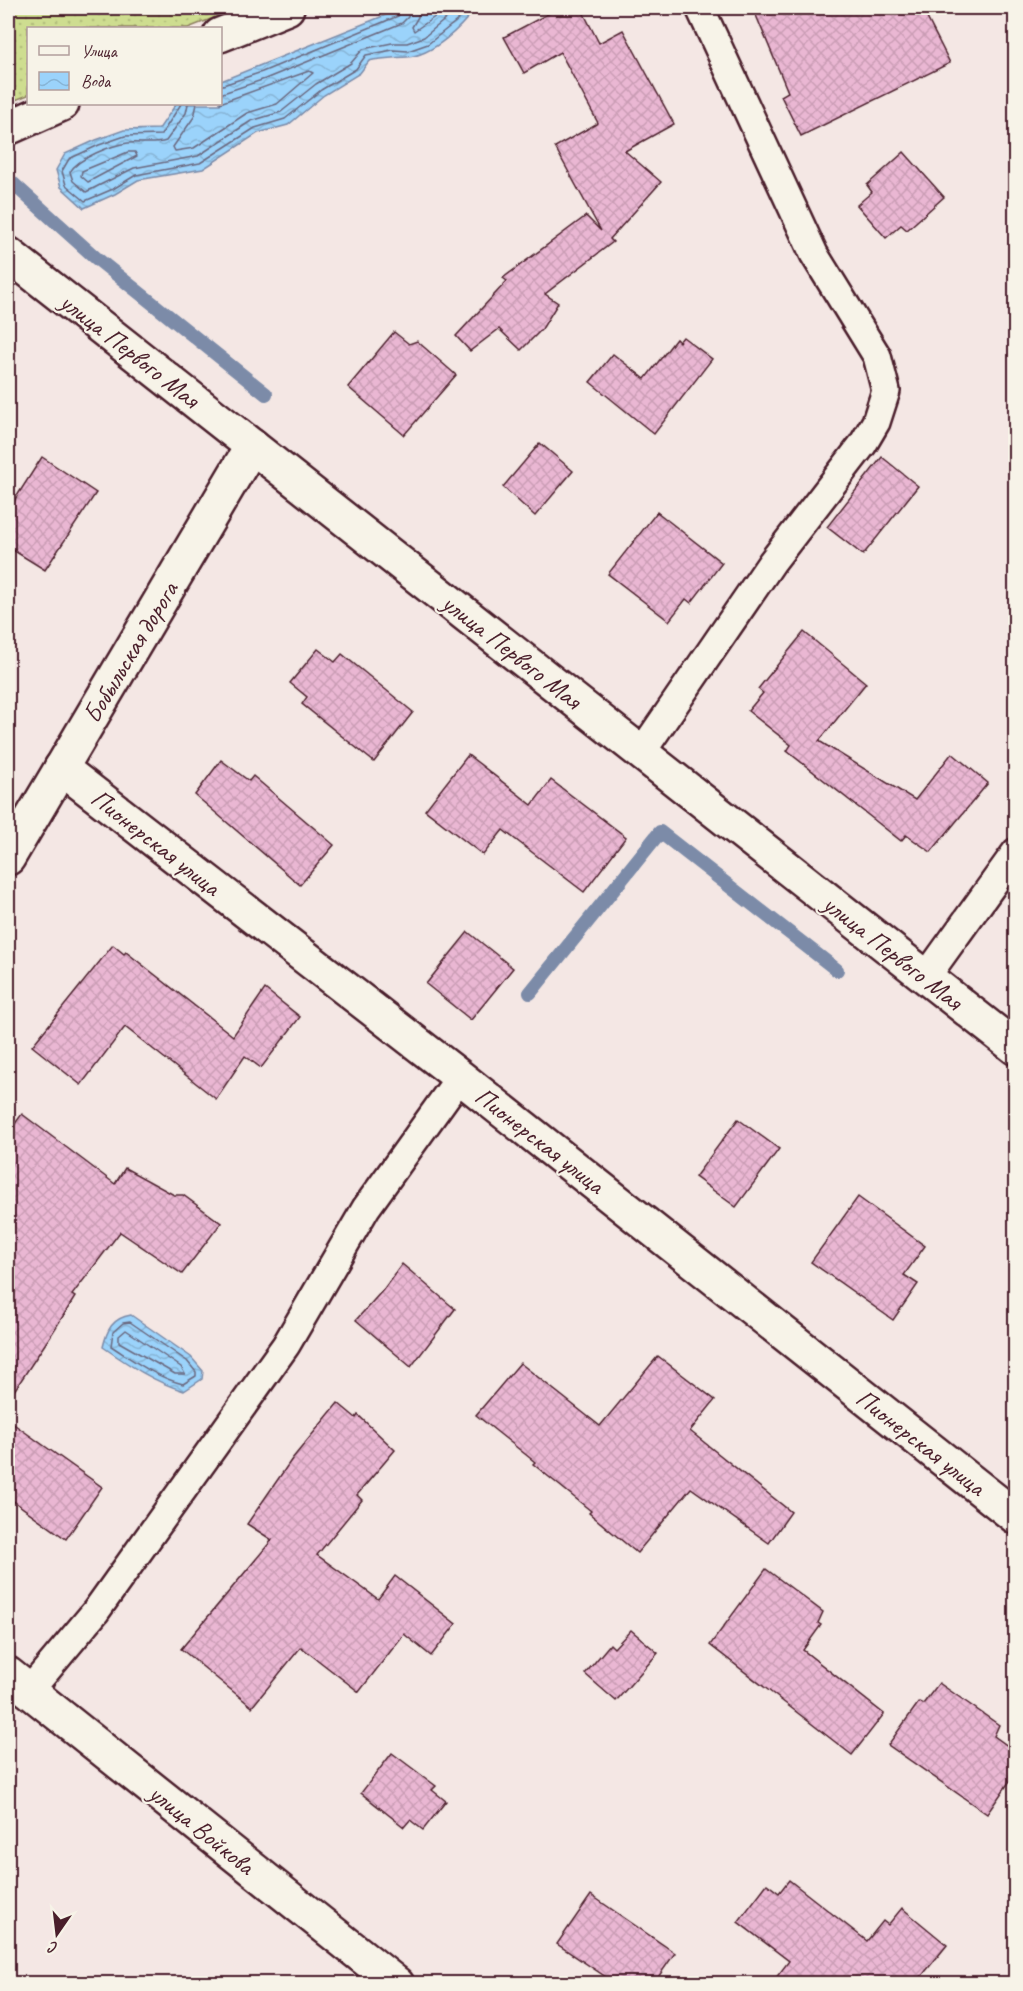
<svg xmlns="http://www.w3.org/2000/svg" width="1023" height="1991" font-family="Caveat,sans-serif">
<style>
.grass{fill:url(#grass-dots);stroke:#8c7e5e;stroke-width:1.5}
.water{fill:url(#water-waves);stroke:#7b8ba8;stroke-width:1.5}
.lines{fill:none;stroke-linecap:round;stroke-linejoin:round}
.shore{stroke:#6a677e;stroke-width:1.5}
.stream{stroke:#7b8ba8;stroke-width:14}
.building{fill:url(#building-cross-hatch);stroke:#4a1f2b;stroke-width:1.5}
.lane-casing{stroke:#4a1f2b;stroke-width:32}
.street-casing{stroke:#4a1f2b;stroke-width:38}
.secondary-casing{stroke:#4a1f2b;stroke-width:38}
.lane{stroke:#f7f3e8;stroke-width:27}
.street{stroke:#f7f3e8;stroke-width:33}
.secondary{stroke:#f7f3e8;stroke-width:33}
.labels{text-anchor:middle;stroke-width:4.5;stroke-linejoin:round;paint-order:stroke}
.street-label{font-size:26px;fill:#4a1f2b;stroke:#f7f3e8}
</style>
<defs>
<pattern id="grass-dots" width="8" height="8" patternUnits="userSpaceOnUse" patternTransform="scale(1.5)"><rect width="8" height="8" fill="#cedd90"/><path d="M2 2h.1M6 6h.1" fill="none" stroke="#b2bd7c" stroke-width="1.8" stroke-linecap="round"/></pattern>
<pattern id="water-waves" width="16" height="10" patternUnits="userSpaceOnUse" patternTransform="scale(1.5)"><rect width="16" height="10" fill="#9bd3fb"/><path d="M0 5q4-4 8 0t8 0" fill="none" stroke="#87b5d7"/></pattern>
<pattern id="building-cross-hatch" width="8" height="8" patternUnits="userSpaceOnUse" patternTransform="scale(1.5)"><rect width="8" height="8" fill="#eab7d3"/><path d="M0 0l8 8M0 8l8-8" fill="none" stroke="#ca9db5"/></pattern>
</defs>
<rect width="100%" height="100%" fill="#f4e7e4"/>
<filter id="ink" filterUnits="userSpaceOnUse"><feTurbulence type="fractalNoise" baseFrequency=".0167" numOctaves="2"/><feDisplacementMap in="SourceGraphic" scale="12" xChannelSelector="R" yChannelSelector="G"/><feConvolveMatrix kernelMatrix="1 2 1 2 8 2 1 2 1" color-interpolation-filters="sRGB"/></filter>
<g filter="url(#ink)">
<!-- grass -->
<path class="grass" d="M8,8H239L188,28H28V95L8,103Z"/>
<!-- water -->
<g class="water">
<path d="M403,8H476C461,27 434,55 407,57C394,58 382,58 369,61L360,73L324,95L288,125L258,133L203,169L138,180L115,194L84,208L61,187L56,170L65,154L96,140L124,130L159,129L176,104H220L221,81Z"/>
<path d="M131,1315L191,1357L203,1371L202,1379L184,1391C154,1382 129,1365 103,1347C107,1330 112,1318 131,1315Z"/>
</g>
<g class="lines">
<!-- shore -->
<g class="shore">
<path d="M419,8L418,17L412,27L414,31L448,8"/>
<path d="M220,86L262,72L398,16L403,8"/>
<path d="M220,94L265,79L402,23L408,17L410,8"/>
<path d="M181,104L161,135L125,136L99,145L69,159L62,171L66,185L85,201L113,189L136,175L200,163L255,128L285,119L321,90L356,69L366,55L393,50L408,51L428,44L459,19L469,8"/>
<path d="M188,104L186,113L166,141C154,145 141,142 128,143C112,145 78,158 70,172L73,181L86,192L134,168L198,156L251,121L281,112L316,84L351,63L363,49L392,43H407L424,37L459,8"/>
<path d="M197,104L194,117L173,147L175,151L194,148L247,113L277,104L313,73L309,71L220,103"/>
<path d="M128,152H135L137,156L88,182L81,176L82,171Z"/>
<path d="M130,1322L187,1361L196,1372V1376L183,1384C157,1378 133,1360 111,1346L113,1332L123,1323Z"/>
<path d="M126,1330L181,1367L185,1374H175L119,1342V1336Z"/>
</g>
<!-- stream -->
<g class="stream">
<path d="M8,179L96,258L266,394"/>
<path d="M530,993L660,832L837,970"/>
</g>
</g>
<!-- building -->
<g class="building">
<path d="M559,8H581L599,43L623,30L674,124L625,151L661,182L610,239L613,242L545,294L558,303L542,329L521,350L499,329L470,351L456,336L507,281L503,278L586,216L601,231L555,147L598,123L560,52L524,73L504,37Z"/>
<path d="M753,8H922L950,63L801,136L781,96L788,92Z"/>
<path d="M904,152L944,197L907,230L901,225L886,238L857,205L872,192L867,185Z"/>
<path d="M394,332L409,344L417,341L456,375L404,435L348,387Z"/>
<path d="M683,337L712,359L654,434L590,382L613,354L645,379L676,339L679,342Z"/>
<path d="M540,443L573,471L535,516L503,487Z"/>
<path d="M42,457L96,493L45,570L8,547V510Z"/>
<path d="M882,457L918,486L863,555L827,527Z"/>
<path d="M657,512L722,563L691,603L686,599L669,621L608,574Z"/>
<path d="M804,632L866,683L819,741L915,800L952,753L988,783L931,852L906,835L901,841L787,751L791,745L748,711L763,693L758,689Z"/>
<path d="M318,649L335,662L342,654L413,712L374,762L302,704L307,697L290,683Z"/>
<path d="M468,755L532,805L551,780L626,837L584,892L503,830L483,855L425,810Z"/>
<path d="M221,760L249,781L253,776L334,845L300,885L195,795Z"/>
<path d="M468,932L513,968L471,1020L426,984Z"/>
<path d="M113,945L124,954L126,952L233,1036L265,989L300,1017L261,1068L245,1056L216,1099L125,1027L81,1085L32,1046Z"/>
<path d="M22,1114L115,1184L125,1168L174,1195H183L221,1223L182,1274L120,1232L72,1295L75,1297L53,1332L8,1400V1133Z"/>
<path d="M738,1119L779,1149L736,1207L695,1177Z"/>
<path d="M858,1197L925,1246L904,1275L918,1284L893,1320L811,1262Z"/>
<path d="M402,1264L455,1309L411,1367L356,1320L383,1290Z"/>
<path d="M658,1356L715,1400L690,1431L791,1512L769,1543L691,1488L637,1553L589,1513L591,1511L533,1464L535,1462L476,1415L520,1363L600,1426Z"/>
<path d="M338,1403L356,1418L358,1415L395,1450L357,1495L362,1500L317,1555L378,1599L395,1576L456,1624L431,1656L404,1634L359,1692L301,1647L252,1707L181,1649L272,1540L247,1524L292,1459Z"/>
<path d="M8,1420L102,1487L66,1539L8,1497Z"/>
<path d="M766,1569L823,1612L818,1623L821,1625L803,1650L884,1714L852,1755L710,1645Z"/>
<path d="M631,1630L658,1653L616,1701L585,1674L610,1644L614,1648Z"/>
<path d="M939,1683L999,1725L994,1736L1016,1752V1772L987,1814L888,1745L919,1702L923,1704Z"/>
<path d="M392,1753L436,1786L432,1790L446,1801L423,1830L410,1820L404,1827L361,1793Z"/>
<path d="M789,1880L867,1941L883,1921L888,1925L902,1908L947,1945L916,1983H772L789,1961L738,1922L767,1884L779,1893Z"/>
<path d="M591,1895L675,1953L654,1983H615L557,1944Z"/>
</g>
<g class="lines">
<!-- lane casing -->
<g class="lane-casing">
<g id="lane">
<path d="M641,753L772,562L863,444L876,422L886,391L877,356L814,254L700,8"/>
<path d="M926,977L1016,852"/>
<path d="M29,1691L96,1611L286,1345L366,1208L460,1077"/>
</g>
</g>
<!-- street casing -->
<g class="street-casing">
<g id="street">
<path d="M220,35L287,8"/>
<path d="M8,128L62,104"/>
<path d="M61,768L460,1077L1016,1517"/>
<path d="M8,858L252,446"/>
<path d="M8,1674L397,1984"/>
</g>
</g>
<!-- secondary casing -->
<g class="secondary-casing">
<path id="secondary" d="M8,254L1016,1048"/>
</g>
<!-- lane -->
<use href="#lane" class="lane"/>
<!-- street -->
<use href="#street" class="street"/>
<!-- secondary -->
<use href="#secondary" class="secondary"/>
</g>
</g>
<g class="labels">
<!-- street labels -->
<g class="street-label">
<text transform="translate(130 350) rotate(38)" y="9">улица Первого Мая</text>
<text transform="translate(512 651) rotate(38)" y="9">улица Первого Мая</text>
<text transform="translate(130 652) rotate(-59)" y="9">Бобыльская дорога</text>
<text transform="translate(156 842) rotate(38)" y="9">Пионерская улица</text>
<text transform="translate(893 952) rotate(38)" y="9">улица Первого Мая</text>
<text transform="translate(540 1140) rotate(38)" y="9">Пионерская улица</text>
<text transform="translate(921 1442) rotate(38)" y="9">Пионерская улица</text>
<text transform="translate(202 1829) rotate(39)" y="9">улица Войкова</text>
</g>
</g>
<!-- margin -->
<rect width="1023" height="1991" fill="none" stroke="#f7f3e8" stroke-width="30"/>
<rect x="15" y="15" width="993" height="1961" fill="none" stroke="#4a1f2b" stroke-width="2" filter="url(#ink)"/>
<!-- legend -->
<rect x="27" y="27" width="195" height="78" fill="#f7f3e8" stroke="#b29e9c" stroke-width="1.5"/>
<rect x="39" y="46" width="30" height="9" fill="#f7f3e8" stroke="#b29e9c" stroke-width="1.5"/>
<text x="81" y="57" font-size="18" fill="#4a1f2b">Улица</text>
<rect x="39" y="72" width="30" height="18" fill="url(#water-waves)" stroke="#b29e9c" stroke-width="1.5"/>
<text x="81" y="87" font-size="18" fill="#4a1f2b">Вода</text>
<!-- north arrow -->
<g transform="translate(57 1934) rotate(194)" stroke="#f7f3e8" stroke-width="4.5" paint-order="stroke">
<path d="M0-4.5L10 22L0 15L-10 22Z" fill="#4a1f2b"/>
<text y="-9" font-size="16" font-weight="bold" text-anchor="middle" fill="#4a1f2b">С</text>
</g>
</svg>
